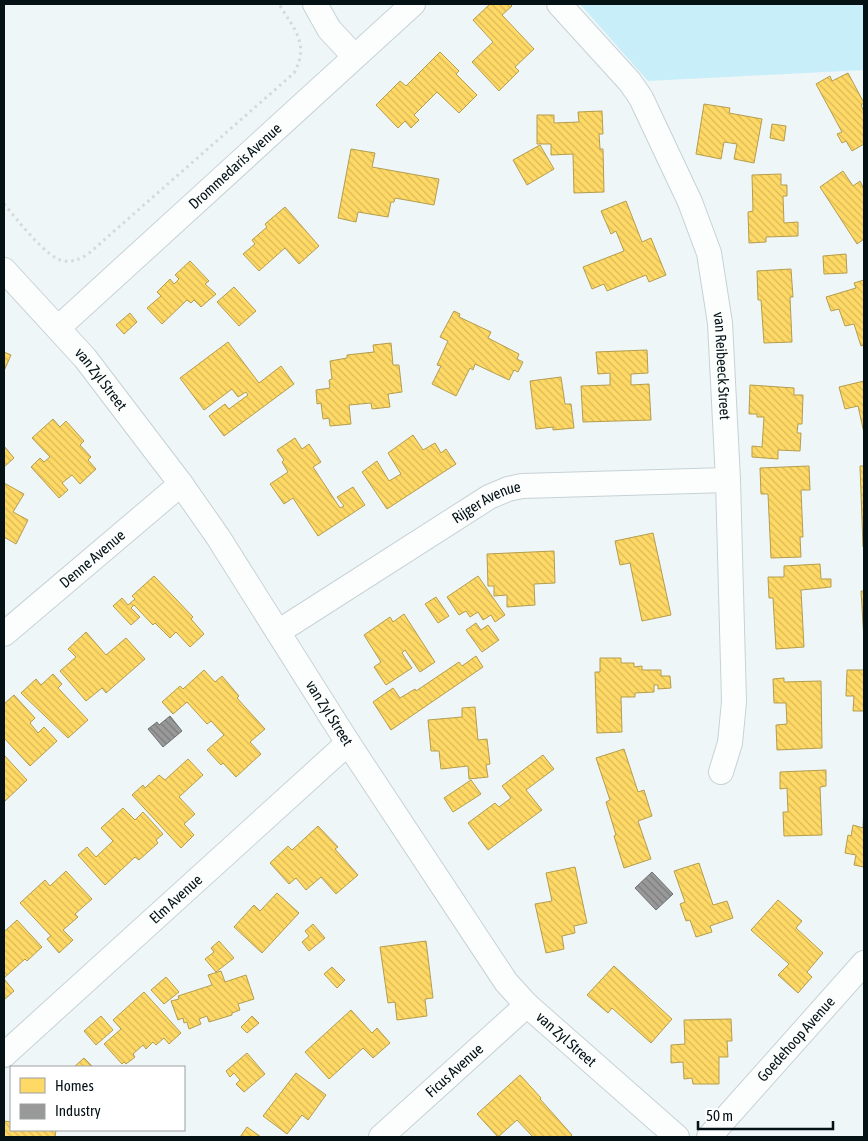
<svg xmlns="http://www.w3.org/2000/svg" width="868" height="1141" font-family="'Asap Condensed',sans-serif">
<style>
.park{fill:#c8eef9}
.homes{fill:url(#homes-back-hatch);stroke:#b49d4e}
.industry{fill:url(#industry-back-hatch);stroke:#6c7071}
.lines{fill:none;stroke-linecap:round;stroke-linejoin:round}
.minor-casing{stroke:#c7d2d6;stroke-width:26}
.path{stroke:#d6d9d9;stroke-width:3;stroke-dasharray:2.5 4;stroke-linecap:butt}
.minor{stroke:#fcfefe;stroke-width:24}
.labels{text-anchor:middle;stroke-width:5;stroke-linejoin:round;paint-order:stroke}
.street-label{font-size:15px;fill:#041115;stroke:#fff}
</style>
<defs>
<pattern id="homes-back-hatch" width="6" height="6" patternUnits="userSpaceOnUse" patternTransform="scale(1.25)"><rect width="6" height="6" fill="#ffd966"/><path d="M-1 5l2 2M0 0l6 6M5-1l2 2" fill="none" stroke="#d9b958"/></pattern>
<pattern id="industry-back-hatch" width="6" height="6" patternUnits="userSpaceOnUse" patternTransform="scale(1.25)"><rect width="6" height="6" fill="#999"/><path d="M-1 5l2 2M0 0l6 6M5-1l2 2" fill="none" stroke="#7b7b7c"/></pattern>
</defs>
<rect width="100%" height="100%" fill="#eef6f8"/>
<!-- park -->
<path class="park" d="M580,4H864V70L648,81Z"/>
<!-- homes -->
<g class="homes">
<path d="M490,4H510L512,6L502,15L534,49L515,67L519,71L499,91L472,62L493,42L473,20Z"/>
<path d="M440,52L459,71L456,74L477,95L459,113L437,92L414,115L419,120L411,128L405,121L398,128L376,105L400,81L406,86Z"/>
<path d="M848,73L864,103L861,105L864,112V144L852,151L846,141L842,143L837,134L842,132L816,84L830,76L832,81Z"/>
<path d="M704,104L730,108L729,113L762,119L754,163L734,159L737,144L724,142L721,159L696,154Z"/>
<path d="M602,111L603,134H599L600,149H603L604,192L574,193L573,154L551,155V144H537V115H554V123L579,122L578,112Z"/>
<path d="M772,124L786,126L784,141L770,138Z"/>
<path d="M540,145L554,169L527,185L513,160Z"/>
<path d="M351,149L375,153L372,167L439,179L434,205L395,198L394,202H391L388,217L358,212L356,222L338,218Z"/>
<path d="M843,171L853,186L860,181L864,189V239L857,244L820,187Z"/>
<path d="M781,174V185H787V196H783L784,223L798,222V236L766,237V242L749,243L748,212L753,211L752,175Z"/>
<path d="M626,201L642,242L651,238L666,275L649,282L646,275L607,291L604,284L592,289L583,267L624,251L616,231L611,234L601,211Z"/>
<path d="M285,207L319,246L299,264L285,248L259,271L243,254L255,244L252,240L267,227L265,224Z"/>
<path d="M846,254L847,273L824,274L823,256Z"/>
<path d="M190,261L209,281L205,284L216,294L201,307L194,300L191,303L187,300L162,324L147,308L161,296L157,292L170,279L174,284L179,279L175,275Z"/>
<path d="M791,269L793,297H790L792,342L764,343L761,300H758L757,271Z"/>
<path d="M864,280V345L861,346L854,324L845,326L839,309L831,311L826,297L856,288L854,283Z"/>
<path d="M234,287L256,311L239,326L217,302Z"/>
<path d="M454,311L460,314L459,317L491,332L488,338L519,354L517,359L523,362L518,372L514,370L509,380L475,364L473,370L470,368L456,396L432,384L441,366L437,365L448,341L440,337Z"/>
<path d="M130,313L137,322L124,334L116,325Z"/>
<path d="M228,342L259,383L281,366L294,384L224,436L209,416L225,404L229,409L248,395L246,392L238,397L232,389L204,410L180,378Z"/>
<path d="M391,343L393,365H399L402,392L388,394L390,407L372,409L371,403L349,405L351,424L330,426L329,418L323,419L321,403L317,404L316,390L330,388L329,380L332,379L330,361L347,358V355L374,352L373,345Z"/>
<path d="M647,350L648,373L631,374V385L649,384L651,420L583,422L581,386L610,385V373L598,374L596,352Z"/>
<path d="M4,352L11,355L4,371Z"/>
<path d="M561,377L565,404H571L574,428L553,430V427L536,429L530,381Z"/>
<path d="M864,381V433L858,406L845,409L839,387Z"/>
<path d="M750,385L794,388V395H803L802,424H798L797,433H801L800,451L778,450V459L752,457V446L762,447L764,417H757V414H749Z"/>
<path d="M53,419L60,427L66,421L84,441L80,445L91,457L88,460L96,469L80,484L72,475L62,483L68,490L59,498L31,467L40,458L44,462L50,457L32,438Z"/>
<path d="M413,435L423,450L435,443L441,453L446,449L456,464L387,509L362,472L377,461L389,481L401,474L388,453Z"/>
<path d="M295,438L302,449L309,444L321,462L313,467L340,508L344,506L337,497L353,487L365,505L318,536L293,498L284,504L270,484L288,472L282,462L284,460L277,450Z"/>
<path d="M4,446L14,458L4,467Z"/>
<path d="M809,466L810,490H801L803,537H800L801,557L771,558L768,494H761L760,468Z"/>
<path d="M860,466H864V547H863Z"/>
<path d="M4,483L24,494L13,512L28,520L16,544L4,537Z"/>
<path d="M653,533L671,615L642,621L630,563L620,565L615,541Z"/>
<path d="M554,551L555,583L534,584L535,605L507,607V595L494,596V586H488L487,554Z"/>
<path d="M820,564L821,579H831V587L801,590L804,647L776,649L773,598H769L768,577H784V566Z"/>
<path d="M154,576L193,617L191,619L204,634L190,647L176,632L170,638L155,623L153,625L134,605L131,608L140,617L131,625L113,606L122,598L128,605L135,599L132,596Z"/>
<path d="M478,576L505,615L495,622L491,615L483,620L478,612L470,617L466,611L459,615L447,597Z"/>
<path d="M861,591H864V640Z"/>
<path d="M436,597L449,616L438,623L425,604Z"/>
<path d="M404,614L435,662L420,672L405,650L402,653L412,668L386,685L374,667L381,662L364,635L390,617L393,622Z"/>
<path d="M476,623L481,630L488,625L499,640L482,652L466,630Z"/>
<path d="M86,632L106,655L126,638L145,659L106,693L102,688L86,701L60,671L76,657L68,649Z"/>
<path d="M476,656L483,667L391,730L373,702L393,688L400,698L415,689L416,691L459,662L462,666Z"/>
<path d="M600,658H621V663H634V667L642,666V670H661V676H670L671,688L658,689V685H654V692L635,693V697H621L622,732L597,733L595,672H600Z"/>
<path d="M204,670L215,682L222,676L239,696L237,698L265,729L250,742L261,754L236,777L223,763L221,765L207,750L224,735L211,721L207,724L187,702L173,714L162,702L180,686L183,689Z"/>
<path d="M847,670H864V711H853L854,696H846Z"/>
<path d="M53,674L62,684L58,688L88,720L68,738L21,693L36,679L41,685Z"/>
<path d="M784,678V682L821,681L822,748L777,750L776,725L787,724L786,703H774L773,679Z"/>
<path d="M14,695L35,718L30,723L38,733L44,727L57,741L30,766L4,738V704Z"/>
<path d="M475,707L478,740L487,739L490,764L486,765L488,777L469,779L468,766L441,769L439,751H431L428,720L462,717V708Z"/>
<path d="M624,749L638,792L644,790L652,816L638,821L651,859L624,868L614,836L616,835L606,802L610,800L596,758Z"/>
<path d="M4,755L27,780L4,802Z"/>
<path d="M543,755L554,769L526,790L542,810L488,850L468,823L495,803L499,807L511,798L502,786Z"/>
<path d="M188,759L203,775L179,797L195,814L184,824L194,835L181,848L132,795L143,785L145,788L159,775L165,780Z"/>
<path d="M826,770V786L820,787L822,835L784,836L783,812H788L787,788L780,789V772Z"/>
<path d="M471,780L481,794L453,812L444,798Z"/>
<path d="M864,805V867L854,865L856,855L845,853L848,835L851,836L853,825L863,828Z"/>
<path d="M123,808L135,820L143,812L163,834L156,840L158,843L139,860L135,857L105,885L78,855L87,847L96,857L113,841L101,828Z"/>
<path d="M318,826L338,847L335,849L358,875L336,894L321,877L306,890L296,878L289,884L270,863L288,846L292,850Z"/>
<path d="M699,863L713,905L727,901L733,918L710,926L712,932L696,937L690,920L686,921L680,904L685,902L674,871Z"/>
<path d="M575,867L587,923L574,926L575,933L562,936L564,949L546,953L535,904L552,901L546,873Z"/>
<path d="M66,871L92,899L75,914L78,917L63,930L73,940L59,953L47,939L51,936L20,903L45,880L50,886Z"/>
<path d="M277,893L299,913L262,953L234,927L254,905L260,911Z"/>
<path d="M778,900L802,921L796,928L823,953L807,972L812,977L798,993L778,975L789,964L751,930Z"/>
<path d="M17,920L42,947L27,961L25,959L4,978V932Z"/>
<path d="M313,924L325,938L309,951L302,942L309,936L305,931Z"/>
<path d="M219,941L234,958L216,972L205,959L214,952L211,948Z"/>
<path d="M426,941L433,998L425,999L427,1016L397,1020L395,1002L388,1003L380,947Z"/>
<path d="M614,966L672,1019L651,1043L612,1008L608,1013L587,995Z"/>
<path d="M332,967L345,980L337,988L324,974Z"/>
<path d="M221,971L225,982L246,975L254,999L238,1004L240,1010L232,1013V1015L209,1022L207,1016L199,1019L201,1024L189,1029L187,1022L184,1023L183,1018L178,1020L171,1001L179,999L178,996L212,985L208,975Z"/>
<path d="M166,977L179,992L164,1004L151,990Z"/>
<path d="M4,979L14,991L4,1000Z"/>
<path d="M144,992L181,1033L169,1044L164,1038L156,1045L153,1042L146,1049L143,1045L133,1054L135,1057L126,1064L124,1062L122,1064L104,1044L121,1029L113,1020Z"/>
<path d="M351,1010L372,1033L377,1028L390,1043L373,1058L363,1048L329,1079L305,1052Z"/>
<path d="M101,1016L113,1030L96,1045L84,1031Z"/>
<path d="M252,1016L259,1023L247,1033L241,1027Z"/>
<path d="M731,1019L732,1041H727L728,1057H719V1084H693L692,1078L684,1079L683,1062L671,1063V1045L685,1044L684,1020Z"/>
<path d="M247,1053L265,1074L244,1092L236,1084L240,1080L234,1073L230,1077L226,1071Z"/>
<path d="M84,1058L93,1067H74Z"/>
<path d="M296,1073L326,1095L308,1120L302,1115L287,1134L263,1116Z"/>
<path d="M520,1075L541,1098L540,1099L572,1135L570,1137H533L517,1120L498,1137L477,1114Z"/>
<path d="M4,1121L11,1122V1130H56L55,1137H4Z"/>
<path d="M247,1127L261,1137H240Z"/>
</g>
<!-- industry -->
<g class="industry">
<path d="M170,716L182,731L163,747L148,729L157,722L159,725Z"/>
<path d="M652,872L673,894L656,910L635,888Z"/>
</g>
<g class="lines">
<!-- minor casing -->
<g class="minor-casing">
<g id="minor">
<path d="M315,4L329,29L354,56"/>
<path id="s1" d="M559,4L630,82L641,98L690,202L709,253L720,323L728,480L734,702L730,743L721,772"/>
<path id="s2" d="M4,270L85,358L181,484L218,537L348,743L506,982L527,1005L677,1137"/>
<path id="s3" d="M58,328L413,4"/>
<path id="s4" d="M278,632L489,497L508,489L522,486L728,480"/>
<path id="s5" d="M4,634L181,484"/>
<path id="s6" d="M4,1055L348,743"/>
<path id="s7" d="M381,1137L527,1005"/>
<path id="s8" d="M709,1137L864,963"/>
</g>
</g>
<!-- path -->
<path class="path" d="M4,204C16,218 47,259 64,261C74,262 79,259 87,255L294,73C310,44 294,29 279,4"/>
<!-- minor -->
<use href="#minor" class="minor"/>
</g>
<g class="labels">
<!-- street labels -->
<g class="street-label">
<text dy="5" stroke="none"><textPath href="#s3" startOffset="240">Drommedaris Avenue</textPath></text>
<text dy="5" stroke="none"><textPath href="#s1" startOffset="408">van Reibeeck Street</textPath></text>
<text dy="5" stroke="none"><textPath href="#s2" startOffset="146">van Zyl Street</textPath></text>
<text dy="5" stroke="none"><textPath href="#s4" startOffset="246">Rijger Avenue</textPath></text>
<text dy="5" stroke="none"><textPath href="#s5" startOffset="116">Denne Avenue</textPath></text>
<text dy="5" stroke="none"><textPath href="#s2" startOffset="551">van Zyl Street</textPath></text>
<text dy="5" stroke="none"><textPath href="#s6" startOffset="232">Elm Avenue</textPath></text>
<text dy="5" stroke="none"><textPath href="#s8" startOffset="131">Goedehoop Avenue</textPath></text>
<text dy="5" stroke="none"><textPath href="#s2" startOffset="956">van Zyl Street</textPath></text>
<text dy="5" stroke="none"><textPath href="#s7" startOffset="99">Ficus Avenue</textPath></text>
</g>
</g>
<!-- border -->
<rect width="868" height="1141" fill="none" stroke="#041115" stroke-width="10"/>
<!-- legend -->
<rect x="10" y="1066" width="175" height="65" fill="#ffffff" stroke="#9ba0a1"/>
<rect x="20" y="1078" width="25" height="15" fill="#ffd966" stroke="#9ba0a1"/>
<text x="55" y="1091" font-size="15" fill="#041115">Homes</text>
<rect x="20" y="1104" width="25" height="15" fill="#999999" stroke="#9ba0a1"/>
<text x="55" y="1116" font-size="15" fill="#041115">Industry</text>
<!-- scale -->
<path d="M698 1121v8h135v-8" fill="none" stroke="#041115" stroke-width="2.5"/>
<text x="706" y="1121" font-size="15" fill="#041115" stroke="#ffffff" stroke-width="4" paint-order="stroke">50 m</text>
</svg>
